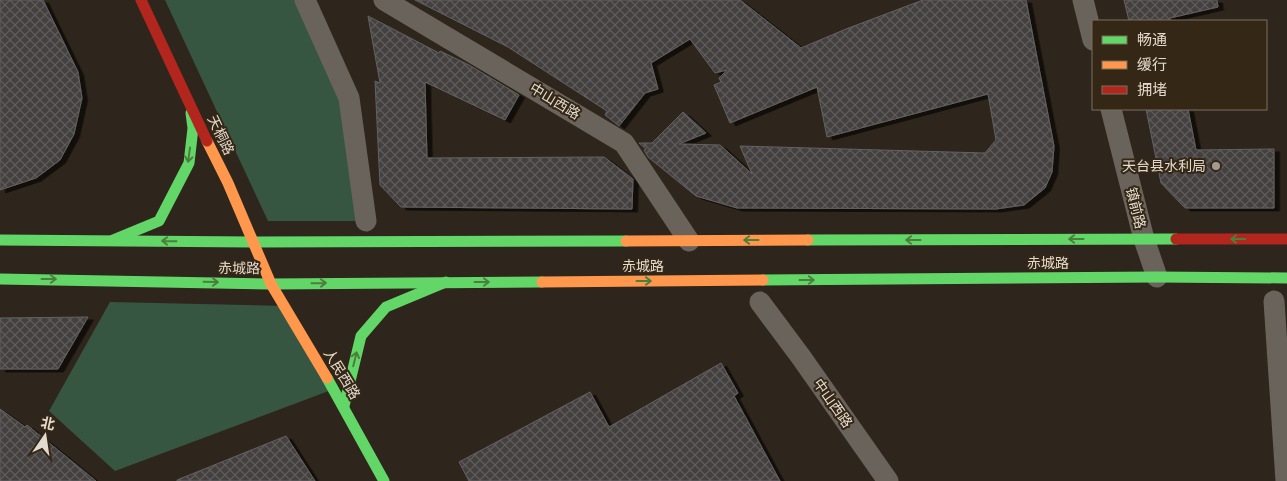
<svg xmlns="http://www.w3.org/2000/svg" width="1287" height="481" font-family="'Roboto Condensed','Noto Sans SC',sans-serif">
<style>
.park{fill:#375642}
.building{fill:url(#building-cross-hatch);stroke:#646162;filter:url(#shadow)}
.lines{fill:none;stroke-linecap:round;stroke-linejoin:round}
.street{stroke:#69635c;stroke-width:21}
.fast{stroke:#63d668;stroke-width:11}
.slow{stroke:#ff974d;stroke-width:11}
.jam{stroke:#b3261e;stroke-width:11}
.oneway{stroke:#4c7e3e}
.poi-dot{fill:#a49b90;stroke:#352715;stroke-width:2}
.labels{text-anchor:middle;stroke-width:4;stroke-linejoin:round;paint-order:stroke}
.street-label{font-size:14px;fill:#e3dacf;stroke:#352715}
.poi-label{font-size:14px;fill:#e3dacf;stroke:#352715;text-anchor:end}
</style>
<defs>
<pattern id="building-cross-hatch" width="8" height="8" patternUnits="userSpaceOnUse" patternTransform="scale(1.25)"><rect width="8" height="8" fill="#444040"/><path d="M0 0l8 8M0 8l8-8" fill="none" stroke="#5f5b5b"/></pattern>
<filter id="shadow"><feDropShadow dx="5.5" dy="3" stdDeviation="0" flood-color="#0009"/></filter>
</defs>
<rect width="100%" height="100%" fill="#2e261c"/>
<!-- park -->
<g class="park">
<path d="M165,0H305L349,98L366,221H268Z"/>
<path d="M110,302L284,306L334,389L115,471L49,411Z"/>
</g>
<!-- building -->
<g class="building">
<path d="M0,0H43L78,72L82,98L74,134L60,160L36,178L0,190Z"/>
<path d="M415,0H740L801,48L846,29L923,0H1026L1054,146L1052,172L1045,188L1024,205L996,209L737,208L696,196L648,157L644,150L646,149L639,143H652L683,112L706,133L679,144L720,145L752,174L740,146L985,153L996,140L988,94L827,137L817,87L730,123L714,85L721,82L719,78L727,70L715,73L690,39L651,63L658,89L645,93L619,126L605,115L607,111L508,47Z"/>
<path d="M1124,0H1217L1218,7L1170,18V21H1129Z"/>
<path d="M368,16L439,53L440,51L469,65L519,95L505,120L425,82L427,158L604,157L633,179L632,209L401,207L380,185L375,81L380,83Z"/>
<path d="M1146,109H1188L1196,150L1274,149V208H1185L1161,183Z"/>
<path d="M88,317L58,369H0V318Z"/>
<path d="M721,363L738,393L734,396L780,481H469L459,462L590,392L609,427Z"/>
<path d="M0,409L25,427L27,425L96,481H0Z"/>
<path d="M286,436L315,481H177V480Z"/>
</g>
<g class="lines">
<!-- street -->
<g class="street">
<path d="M305,0L349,98L366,221"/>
<path d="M384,0L624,143L689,241"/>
<path d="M1083,0L1093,40"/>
<path d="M1111,109L1144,239L1157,277"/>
<path d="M1274,301L1286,481"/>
<path d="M760,302L801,357L888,481"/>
</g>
<!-- fast -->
<g class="fast">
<path d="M0,240L252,242L626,241"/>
<path d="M113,240L159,221L189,163L193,128L191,113"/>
<path d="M808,240L1176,239"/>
<path d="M0,279L271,284L542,282"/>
<path d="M763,280L1157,277L1287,278"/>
<path d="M327,378L384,481"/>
<path d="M344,406L361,336L386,307L446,282"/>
</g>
<!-- slow -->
<g class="slow">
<path d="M207,141L228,183L271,284L327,378"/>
<path d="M626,241L808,240"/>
<path d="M542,282L763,280"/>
</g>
<!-- jam -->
<g class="jam">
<path d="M141,0L207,141"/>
<path d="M1176,239H1287"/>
</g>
</g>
<!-- one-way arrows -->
<defs><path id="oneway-shaft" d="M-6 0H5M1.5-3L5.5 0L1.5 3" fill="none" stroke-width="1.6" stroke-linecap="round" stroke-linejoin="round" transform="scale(1.25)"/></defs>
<g class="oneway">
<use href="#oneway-shaft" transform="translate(189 155) rotate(98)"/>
<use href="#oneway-shaft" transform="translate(1076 239) rotate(180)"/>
<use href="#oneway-shaft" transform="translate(1238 239) rotate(180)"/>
<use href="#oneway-shaft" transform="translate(751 240) rotate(180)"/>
<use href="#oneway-shaft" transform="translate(913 240) rotate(180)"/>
<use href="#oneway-shaft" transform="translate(169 241) rotate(-179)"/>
<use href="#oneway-shaft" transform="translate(49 279)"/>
<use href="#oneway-shaft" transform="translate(807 280)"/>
<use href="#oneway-shaft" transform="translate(644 281)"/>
<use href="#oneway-shaft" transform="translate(211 282) rotate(1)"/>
<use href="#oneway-shaft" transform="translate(482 282)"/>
<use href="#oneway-shaft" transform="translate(319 283) rotate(-1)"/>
<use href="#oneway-shaft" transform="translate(355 359) rotate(-76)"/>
</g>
<!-- markers -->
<circle class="poi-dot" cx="1216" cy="166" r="5"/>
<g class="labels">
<!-- street labels -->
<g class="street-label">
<text transform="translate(555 101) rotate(31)" y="5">中山西路</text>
<text transform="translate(221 135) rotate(64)" y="5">天桐路</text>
<text transform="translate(1136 208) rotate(76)" y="5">镇前路</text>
<text x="1048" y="268">赤城路</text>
<text x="643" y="271">赤城路</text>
<text transform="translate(239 268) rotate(1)" y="5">赤城路</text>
<text transform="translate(342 374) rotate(59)" y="5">人民西路</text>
<text transform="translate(833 403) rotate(55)" y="5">中山西路</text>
</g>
<!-- poi labels -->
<g class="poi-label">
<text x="1206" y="171">天台县水利局</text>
</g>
</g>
<!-- legend -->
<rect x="1092" y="20" width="175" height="90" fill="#352715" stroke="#7b6f5f"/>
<rect x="1102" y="36" width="25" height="8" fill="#63d668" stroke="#7b6f5f"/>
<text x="1137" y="45" font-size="15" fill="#e3dacf">畅通</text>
<rect x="1102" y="61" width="25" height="8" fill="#ff974d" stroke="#7b6f5f"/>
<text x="1137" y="70" font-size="15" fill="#e3dacf">缓行</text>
<rect x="1102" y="86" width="25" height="8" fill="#b3261e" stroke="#7b6f5f"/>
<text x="1137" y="95" font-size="15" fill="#e3dacf">拥堵</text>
<!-- north arrow -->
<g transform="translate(45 436) rotate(13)" stroke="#352715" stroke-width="4" paint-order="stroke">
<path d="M0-4L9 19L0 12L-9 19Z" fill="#e3dacf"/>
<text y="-8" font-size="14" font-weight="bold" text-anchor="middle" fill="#e3dacf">北</text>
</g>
</svg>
